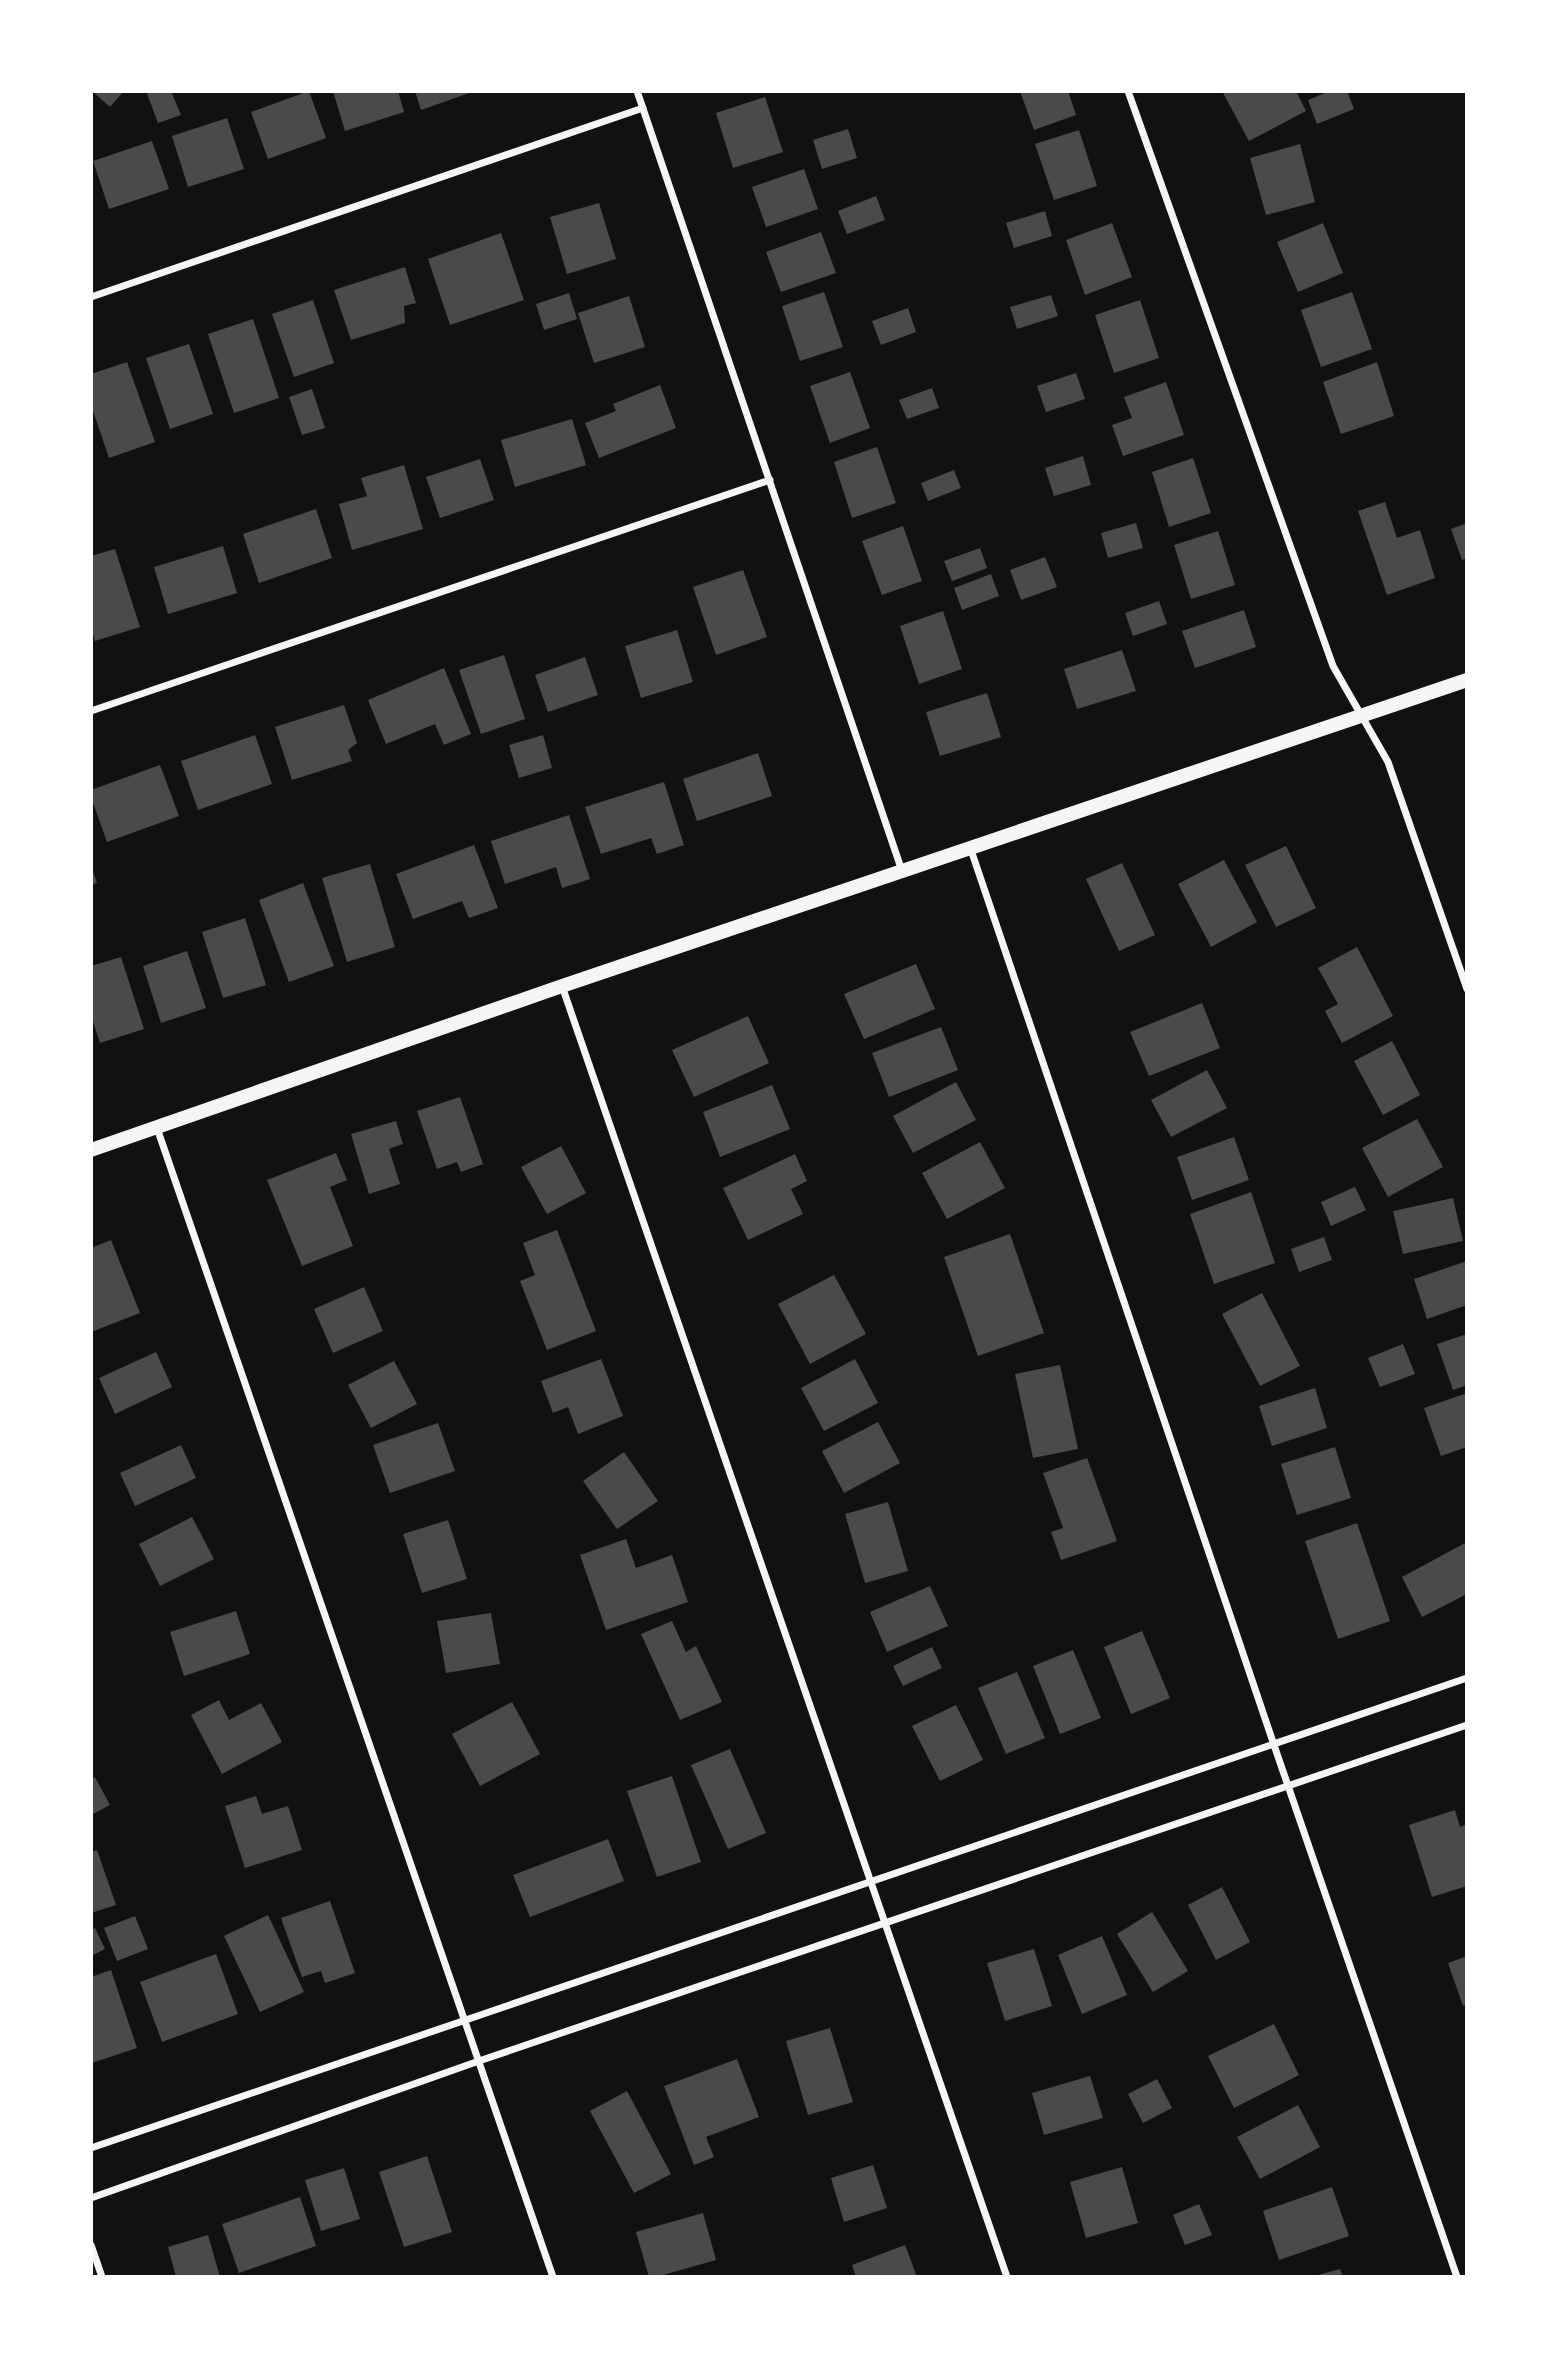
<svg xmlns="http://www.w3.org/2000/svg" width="1558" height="2368" font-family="'Work Sans',sans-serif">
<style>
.building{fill:#4a4a4a}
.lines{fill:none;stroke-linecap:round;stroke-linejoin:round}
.minor{stroke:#f5f5f5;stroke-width:7}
.secondary{stroke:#f5f5f5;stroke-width:14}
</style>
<rect width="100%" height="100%" fill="#111"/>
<!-- building -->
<g class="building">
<path d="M92,91H124L110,107Z"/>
<path d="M146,91H171L181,115L158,123Z"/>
<path d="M309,91L326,138L268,159L251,112Z"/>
<path d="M333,91H398L404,112L345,131Z"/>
<path d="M415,91H475L421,110Z"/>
<path d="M1020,91H1068L1076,115L1034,130Z"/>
<path d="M1222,91H1296L1306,111L1249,141Z"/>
<path d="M1330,91H1347L1354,109L1317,124L1308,100Z"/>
<path d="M765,97L783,152L733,168L716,113Z"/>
<path d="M227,118L244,169L188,187L172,136Z"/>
<path d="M848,129L857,158L822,169L813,140Z"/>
<path d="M1079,130L1097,186L1054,200L1035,144Z"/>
<path d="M152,141L169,189L109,209L93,161Z"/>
<path d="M1300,144L1315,202L1266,215L1250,158Z"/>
<path d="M804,169L818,209L766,227L752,187Z"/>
<path d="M876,196L885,220L847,234L838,211Z"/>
<path d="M599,203L616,259L567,274L550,217Z"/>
<path d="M1045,211L1052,236L1014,248L1006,223Z"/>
<path d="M1112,223L1132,277L1085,295L1066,240Z"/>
<path d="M1323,223L1343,273L1298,292L1277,242Z"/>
<path d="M821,232L836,273L781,292L766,252Z"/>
<path d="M501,233L524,300L450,325L428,259Z"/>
<path d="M405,267L416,303L404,306L405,323L351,340L334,290Z"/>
<path d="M824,292L843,347L800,361L782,306Z"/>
<path d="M1352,292L1372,349L1321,367L1301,310Z"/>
<path d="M569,293L577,319L544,330L536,304Z"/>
<path d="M1051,295L1058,316L1017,329L1010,307Z"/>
<path d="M629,296L645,347L594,363L578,313Z"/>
<path d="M313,300L334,363L294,377L272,314Z"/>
<path d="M1140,300L1159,358L1114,373L1095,315Z"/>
<path d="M908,308L916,332L881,345L872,321Z"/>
<path d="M253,319L279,398L234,413L208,334Z"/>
<path d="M189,344L213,414L170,429L146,358Z"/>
<path d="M127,362L155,442L109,458L91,405V374Z"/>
<path d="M1377,362L1394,416L1341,434L1323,382Z"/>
<path d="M850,372L870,428L830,443L810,386Z"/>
<path d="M1076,373L1085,399L1046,412L1037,386Z"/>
<path d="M1166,382L1184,435L1123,456L1112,425L1132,418L1124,397Z"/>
<path d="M660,385L676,428L599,458L585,423L616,411L613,404Z"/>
<path d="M932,388L939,408L907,419L899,400Z"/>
<path d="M312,389L325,428L302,435L289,397Z"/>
<path d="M572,419L586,465L515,487L501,440Z"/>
<path d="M877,447L896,503L852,518L834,462Z"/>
<path d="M1083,456L1091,485L1054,496L1045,468Z"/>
<path d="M1193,458L1211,513L1169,527L1152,472Z"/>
<path d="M480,459L494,500L440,518L426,477Z"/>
<path d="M404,465L423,529L352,550L339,504L367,496L361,478Z"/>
<path d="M954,470L961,488L928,501L921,483Z"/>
<path d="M1385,502L1397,538L1420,530L1435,578L1387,595L1358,511Z"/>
<path d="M316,509L332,558L259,583L243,534Z"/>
<path d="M1136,523L1143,548L1108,558L1101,533Z"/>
<path d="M1467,523V558L1462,560L1451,529Z"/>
<path d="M903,526L922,581L882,595L862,541Z"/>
<path d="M1218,531L1235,585L1191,599L1174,545Z"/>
<path d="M223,546L237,593L168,614L154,567Z"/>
<path d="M980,548L987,568L952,581L944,561Z"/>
<path d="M115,549L140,627L95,641L91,627V556Z"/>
<path d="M1045,557L1057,587L1021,600L1010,570Z"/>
<path d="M743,570L767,637L716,655L693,587Z"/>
<path d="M991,574L999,596L962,610L954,588Z"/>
<path d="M1159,601L1167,624L1133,636L1125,613Z"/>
<path d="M1244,610L1256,647L1195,668L1182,631Z"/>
<path d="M943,611L962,669L919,684L900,626Z"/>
<path d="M677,630L693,682L641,698L625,646Z"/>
<path d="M1122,650L1136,691L1077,709L1064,669Z"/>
<path d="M504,655L525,719L481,734L459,670Z"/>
<path d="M585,657L598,695L548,712L535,675Z"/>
<path d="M444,668L471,734L444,745L435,724L386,744L368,700Z"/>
<path d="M987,693L1001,737L940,756L926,712Z"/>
<path d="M344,705L357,743L348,750L352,761L292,780L275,727Z"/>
<path d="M255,735L272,784L198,810L181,761Z"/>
<path d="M543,735L552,768L519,778L509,745Z"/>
<path d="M758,753L772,796L697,821L683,779Z"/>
<path d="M160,765L179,816L107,842L91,797V790Z"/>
<path d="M664,782L684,845L657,854L651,838L601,854L585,807Z"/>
<path d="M569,815L590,879L562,888L556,867L505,884L491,841Z"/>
<path d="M474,845L498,908L469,918L462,901L413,919L396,874Z"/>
<path d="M1286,846L1316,908L1276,927L1245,865Z"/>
<path d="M1224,860L1257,922L1211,947L1178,884Z"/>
<path d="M1122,863L1155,935L1119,951L1086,879Z"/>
<path d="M370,864L395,947L347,962L322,878Z"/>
<path d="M91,865L97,883L91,885Z"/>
<path d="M303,883L334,966L289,982L259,900Z"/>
<path d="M245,918L266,985L223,998L202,932Z"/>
<path d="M1357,947L1393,1016L1342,1043L1325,1011L1338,1004L1318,968Z"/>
<path d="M187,951L206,1008L161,1023L143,966Z"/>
<path d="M121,957L144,1029L100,1043L91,1015V966Z"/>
<path d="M916,964L935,1009L864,1039L844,994Z"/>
<path d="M1202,1003L1220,1048L1149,1076L1130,1032Z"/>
<path d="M748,1016L769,1063L694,1097L672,1050Z"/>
<path d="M941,1027L958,1070L889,1097L872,1053Z"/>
<path d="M1392,1041L1420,1095L1383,1115L1354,1061Z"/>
<path d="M1207,1070L1227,1108L1171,1137L1151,1100Z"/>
<path d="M956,1082L976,1120L913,1153L893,1116Z"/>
<path d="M772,1085L790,1129L720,1157L703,1112Z"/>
<path d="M460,1097L483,1164L461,1172L457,1162L437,1169L417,1111Z"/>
<path d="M1417,1119L1443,1167L1388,1197L1362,1148Z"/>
<path d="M396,1121L403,1144L389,1149L400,1184L369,1194L351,1134Z"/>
<path d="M1234,1137L1249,1180L1192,1200L1177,1157Z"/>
<path d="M980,1142L1005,1188L947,1219L922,1173Z"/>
<path d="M561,1146L586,1193L547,1214L521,1167Z"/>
<path d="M336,1153L347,1180L330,1187L353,1246L302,1266L267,1180Z"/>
<path d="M795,1154L807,1181L791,1189L803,1214L748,1240L723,1188Z"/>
<path d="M1355,1187L1366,1210L1331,1226L1321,1202Z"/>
<path d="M1251,1192L1275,1263L1214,1284L1190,1214Z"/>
<path d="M1453,1198L1463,1241L1403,1254L1393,1211Z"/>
<path d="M557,1230L596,1331L547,1350L520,1281L535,1275L523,1243Z"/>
<path d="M1010,1234L1044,1333L978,1356L944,1257Z"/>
<path d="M1324,1237L1332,1260L1299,1272L1291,1249Z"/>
<path d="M111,1240L140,1313L91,1332V1248Z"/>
<path d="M1467,1261V1305L1427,1319L1414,1279Z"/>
<path d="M834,1275L866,1334L810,1364L778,1304Z"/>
<path d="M364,1287L383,1331L333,1353L314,1309Z"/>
<path d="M1262,1293L1300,1366L1260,1386L1222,1314Z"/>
<path d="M1467,1334V1385L1453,1390L1437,1344Z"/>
<path d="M1403,1344L1415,1374L1380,1387L1368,1358Z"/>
<path d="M156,1352L172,1387L115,1414L99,1378Z"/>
<path d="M601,1359L623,1416L578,1434L568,1407L553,1413L541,1381Z"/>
<path d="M855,1359L878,1403L824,1431L801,1388Z"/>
<path d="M394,1361L417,1404L371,1428L348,1385Z"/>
<path d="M1060,1365L1078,1449L1033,1458L1015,1374Z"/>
<path d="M1315,1388L1327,1428L1272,1446L1259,1406Z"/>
<path d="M1467,1393V1447L1441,1456L1424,1408Z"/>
<path d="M878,1422L900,1463L844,1493L822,1451Z"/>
<path d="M438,1423L455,1471L390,1493L373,1445Z"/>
<path d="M181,1445L196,1478L135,1506L120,1473Z"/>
<path d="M1335,1447L1351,1498L1297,1515L1281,1464Z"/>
<path d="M624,1452L658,1501L617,1529L583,1481Z"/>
<path d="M1087,1458L1117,1541L1061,1560L1051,1532L1063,1528L1043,1473Z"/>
<path d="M888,1502L908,1571L865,1583L845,1514Z"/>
<path d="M192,1517L214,1559L160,1586L139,1544Z"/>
<path d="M448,1520L467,1579L422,1593L403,1534Z"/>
<path d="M1357,1523L1390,1621L1338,1639L1305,1541Z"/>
<path d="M626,1539L636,1568L672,1555L688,1602L606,1630L580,1555Z"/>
<path d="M1467,1542V1594L1422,1617L1402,1577Z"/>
<path d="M930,1586L948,1626L887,1652L870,1612Z"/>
<path d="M236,1611L250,1654L184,1676L170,1632Z"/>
<path d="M491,1613L500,1664L446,1673L437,1621Z"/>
<path d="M672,1621L686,1652L696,1646L722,1702L680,1720L641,1634Z"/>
<path d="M1142,1631L1170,1698L1131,1714L1104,1647Z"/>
<path d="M932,1647L942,1668L903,1686L893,1666Z"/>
<path d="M1073,1650L1101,1718L1060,1734L1033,1666Z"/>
<path d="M1017,1672L1045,1738L1006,1754L978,1688Z"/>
<path d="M219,1700L229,1720L261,1703L282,1742L222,1774L191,1715Z"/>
<path d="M512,1702L540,1754L480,1786L452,1734Z"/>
<path d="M956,1705L983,1760L940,1781L912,1726Z"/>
<path d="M730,1749L766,1833L728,1849L691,1765Z"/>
<path d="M672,1776L701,1862L657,1877L627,1791Z"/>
<path d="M95,1777L110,1805L91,1815V1779Z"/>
<path d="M256,1796L262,1814L288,1806L302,1850L245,1868L225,1806Z"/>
<path d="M1455,1810L1460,1827L1467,1824V1886L1432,1897L1409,1825Z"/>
<path d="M608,1839L624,1881L530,1917L513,1875Z"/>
<path d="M97,1850L116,1905L91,1913V1852Z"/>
<path d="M1222,1887L1250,1942L1216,1960L1188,1905Z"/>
<path d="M330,1901L355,1973L325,1983L321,1971L302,1977L281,1918Z"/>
<path d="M1152,1912L1188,1971L1153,1992L1117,1934Z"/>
<path d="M268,1915L304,1992L260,2012L224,1936Z"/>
<path d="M135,1916L148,1949L117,1961L104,1928Z"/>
<path d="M95,1928L105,1949L91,1956V1930Z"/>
<path d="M1102,1936L1127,1995L1082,2014L1058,1955Z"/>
<path d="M1034,1949L1052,2006L1005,2021L987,1963Z"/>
<path d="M216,1954L238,2014L162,2042L140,1982Z"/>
<path d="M1467,1956V2004L1463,2006L1448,1963Z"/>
<path d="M111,1970L137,2048L92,2063L91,1977Z"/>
<path d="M1274,2024L1299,2075L1234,2108L1208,2056Z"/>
<path d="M830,2028L853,2102L808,2115L786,2041Z"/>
<path d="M737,2059L759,2117L706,2137L714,2157L694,2165L664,2086Z"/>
<path d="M1090,2076L1103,2118L1044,2135L1032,2093Z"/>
<path d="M1157,2079L1172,2108L1143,2123L1128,2094Z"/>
<path d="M627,2091L671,2174L634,2193L590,2111Z"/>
<path d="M1298,2105L1320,2147L1260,2179L1237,2137Z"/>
<path d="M427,2156L452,2232L404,2247L379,2172Z"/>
<path d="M873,2165L887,2208L844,2222L831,2178Z"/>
<path d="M1122,2167L1138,2223L1086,2238L1070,2182Z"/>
<path d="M344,2168L360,2219L321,2231L305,2180Z"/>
<path d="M1332,2187L1349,2236L1279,2260L1263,2211Z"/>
<path d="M300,2197L316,2246L239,2273L222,2224Z"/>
<path d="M1199,2204L1212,2235L1185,2245L1173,2215Z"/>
<path d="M703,2213L716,2260L656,2277H649L636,2232Z"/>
<path d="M208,2235L220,2277H176L168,2247Z"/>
<path d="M905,2245L917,2277H856L852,2265Z"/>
<path d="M1340,2269L1343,2277H1314V2276Z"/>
</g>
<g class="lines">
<!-- minor -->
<g class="minor">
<path d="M637,91L902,871"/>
<path d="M1128,91L1333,666L1388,762L1467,989"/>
<path d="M91,297L643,108"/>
<path d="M91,711L770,480"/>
<path d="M970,847L1274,1745L1457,2277"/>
<path d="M562,986L1007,2277"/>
<path d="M157,1128L553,2277"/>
<path d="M91,2148L1467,1678"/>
<path d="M91,2198L479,2061L1467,1725"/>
<path d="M91,2245L102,2277"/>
</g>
<!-- secondary -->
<path class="secondary" d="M91,1150L562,986L1467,680"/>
</g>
<!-- border -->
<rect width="1558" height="2368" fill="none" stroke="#ffffff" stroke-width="186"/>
</svg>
